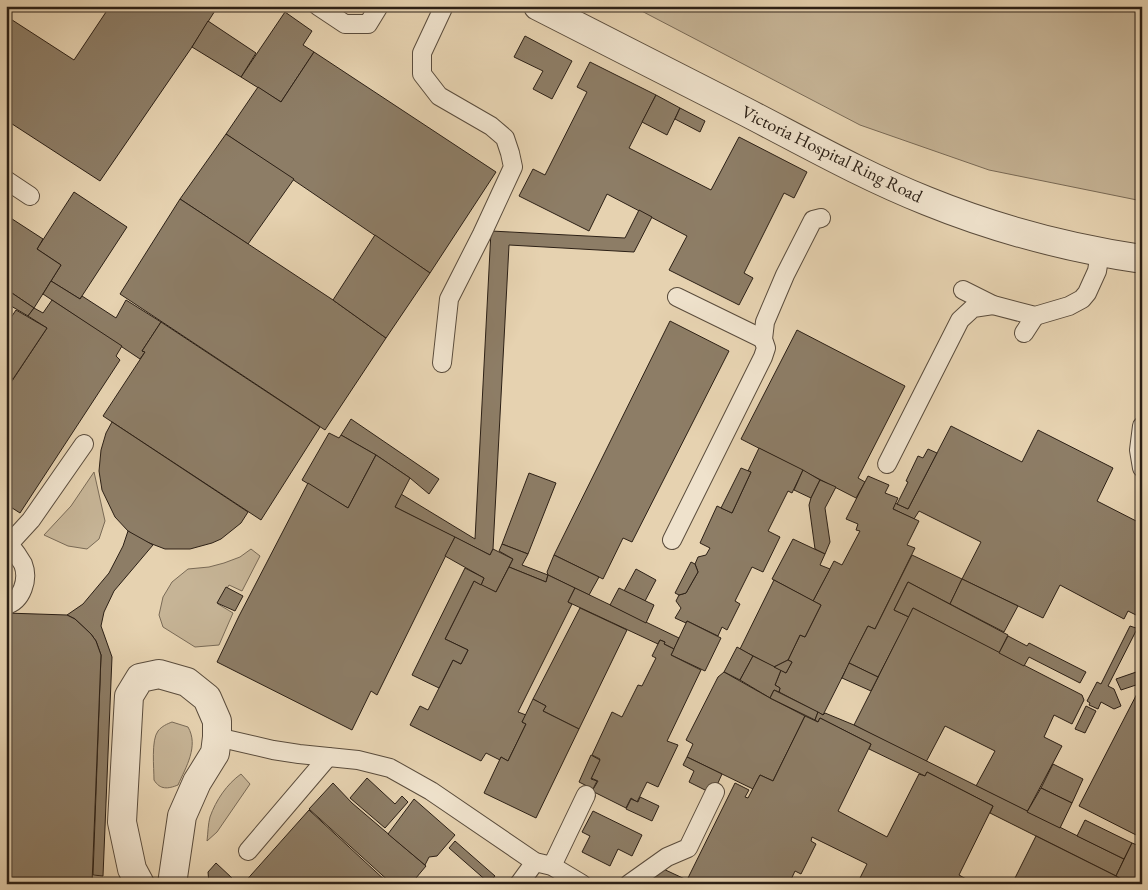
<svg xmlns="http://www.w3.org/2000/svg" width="1148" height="890" font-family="'EB Garamond',serif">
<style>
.green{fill:#c6b496;stroke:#796a56}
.building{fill:#8d7d66;stroke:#2c2016}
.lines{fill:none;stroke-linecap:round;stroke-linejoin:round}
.lane-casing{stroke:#5a4c3c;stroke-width:20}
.street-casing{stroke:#5a4c3c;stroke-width:30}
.lane{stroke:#efe2cc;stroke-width:18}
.street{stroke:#efe2cc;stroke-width:28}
.labels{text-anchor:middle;stroke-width:4;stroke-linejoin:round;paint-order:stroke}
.street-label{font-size:18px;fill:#2c2016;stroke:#efe2cc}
</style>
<rect width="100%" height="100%" fill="#e6d2b0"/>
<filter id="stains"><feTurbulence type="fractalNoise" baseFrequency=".004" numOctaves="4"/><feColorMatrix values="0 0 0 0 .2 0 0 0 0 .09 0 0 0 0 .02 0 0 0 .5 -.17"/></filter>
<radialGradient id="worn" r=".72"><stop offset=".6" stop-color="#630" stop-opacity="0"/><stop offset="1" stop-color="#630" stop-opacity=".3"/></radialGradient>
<!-- green -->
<g class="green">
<path d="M632,6H1142V201L989,170L860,125Z"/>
<path d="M94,472L105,521L99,539L87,549L68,546L44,535L71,506Z"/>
<path d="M251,549L260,556L242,591L229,585L218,604L233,613L219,645L195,647L163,627L159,615L163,597L172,582L188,569L209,567L224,563L240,557Z"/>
<path d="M172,722L188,727C199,746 186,767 178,785C168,789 160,790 154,780C154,768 151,740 158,731C162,726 167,724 172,722Z"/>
<path d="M241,774L250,784L217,832L207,841C208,833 208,824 210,817C216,800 227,784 241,774Z"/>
</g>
<!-- building -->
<g class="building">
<path d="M110,6H218L192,47L100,181L6,120V16L74,60Z"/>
<path d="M285,12L312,31L303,45L314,52L281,102L241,77Z"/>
<path d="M208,21L256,53L241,77L192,47Z"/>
<path d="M525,36L572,61L552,99L533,89L543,71L514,57Z"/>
<path d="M314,52L496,172L430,273L226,134L258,87L281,102Z"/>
<path d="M590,62L656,95L629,148L711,190L739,137L807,172L794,198L784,193L744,273L753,278L739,305L669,270L687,236L607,194L589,231L519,196L533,169L545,175L587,92L577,87Z"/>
<path d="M656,95L680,108L667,135L642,122Z"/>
<path d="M680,108L705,121L700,132L675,119Z"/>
<path d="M226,134L294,179L248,244L180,199Z"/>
<path d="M74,192L127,227L80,299L51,281L61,265L37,249Z"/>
<path d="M180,199L333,300L386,338L325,430L120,294Z"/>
<path d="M639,210L652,217L634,252L509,245L493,549L490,555L395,507L401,494L475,539L491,231L625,238Z"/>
<path d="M6,215L43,239L37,249L61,265L34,308L6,289Z"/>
<path d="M375,235L430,273L386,338L333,300Z"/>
<path d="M51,281L80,299L82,296L116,318L126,300L161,322L142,351L145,352L140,359L43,294Z"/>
<path d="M6,289L34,308L28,316L6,303Z"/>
<path d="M52,300L122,346L116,356L120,360L20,513L6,504V390L47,328L28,316L34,308L43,313Z"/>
<path d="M16,310L47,328L13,379L6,375V325Z"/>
<path d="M670,321L729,351L632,542L623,538L603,579L554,555Z"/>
<path d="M161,322L320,427L261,520L103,416L145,352L142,351Z"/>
<path d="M797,330L905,386L858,478L865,482L856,498L741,439Z"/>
<path d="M6,375L13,379L6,390Z"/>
<path d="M351,419L439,479L429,494L410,478L376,455L341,435Z"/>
<path d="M112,422L248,512L241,523L221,539L212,543L190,549H165L139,539L128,531L115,517L102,490L99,471L101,450L106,433Z"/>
<path d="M951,426L1022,462L1038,430L1113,468L1097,501L1142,524V618L1128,611L1124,619L1060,585L1043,618L962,579L981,542L919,511L914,519L893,509L895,503L908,509Z"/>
<path d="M329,433L339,438L341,435L376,455L348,508L302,480Z"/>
<path d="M759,448L803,470L792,493L788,491L768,531L780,537L763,572L752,567L735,601L740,604L727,630L722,627L718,636L687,621L686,623L675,618L681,608L676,601L679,595L686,593L698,572L695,564L698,557L706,555L710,548L700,543L717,506L732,513L751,472L748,471Z"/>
<path d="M928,449L937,453L908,509L897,504L908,482L906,481L918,456L923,458Z"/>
<path d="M376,455L410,478L395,507L455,537L377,695L371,691L352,730L217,662L239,616L308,483L348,508Z"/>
<path d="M741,468L751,472L732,513L721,508Z"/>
<path d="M803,470L820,480L811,498L794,490Z"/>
<path d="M529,473L556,483L528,554L502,544Z"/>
<path d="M868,476L889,485L885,493L898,498L893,509L919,521L907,545L915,548L875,629L868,626L823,715L779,692L780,688L775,685L781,670L786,673L792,662L788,660L800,635L805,637L821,605L813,601L834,561L842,565L860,531L856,530L858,524L846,519Z"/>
<path d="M820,480L836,487L825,508L830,542L825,554L815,549L809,505L811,498Z"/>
<path d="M128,531L153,545L114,591L104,612L101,626L112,657L103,876L93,875L101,655L96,641L91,634L75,619L67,615L83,604L109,573L123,546Z"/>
<path d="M455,537L490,555L493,549L513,559L496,592L481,585L484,578L445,556Z"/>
<path d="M793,539L825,554L820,565L830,569L813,601L772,579Z"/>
<path d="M502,544L528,554L522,565L548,575L546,582L509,567L513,559L499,551Z"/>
<path d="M554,555L599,577L589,595L548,575L547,572Z"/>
<path d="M912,555L962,579L950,604L908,582L894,610L909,617L878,677L849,663L868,626L875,629Z"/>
<path d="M691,562L695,564L698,572L686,593L679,595L675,593Z"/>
<path d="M509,567L546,582L548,575L575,588L568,602L572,604L518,712L526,715L522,722L526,724L508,761L501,757L500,760L486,753L481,761L410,725L420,706L428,710L453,660L461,664L468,650L445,639L474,581L496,592Z"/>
<path d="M465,568L484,578L481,585L474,581L445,639L468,650L461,664L453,660L439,688L412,675Z"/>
<path d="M636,569L656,580L645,601L624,591Z"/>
<path d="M962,579L1018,606L1004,632L950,604Z"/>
<path d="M774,580L821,605L805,637L800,635L788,660L774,667L740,649Z"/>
<path d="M908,582L1008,635L999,653L913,608L909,617L894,610Z"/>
<path d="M226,587L243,596L235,611L217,603Z"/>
<path d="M575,588L679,638L674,649L664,644L665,642L660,640L658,644L568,602Z"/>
<path d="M619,588L654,605L646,623L610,605Z"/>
<path d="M580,608L627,630L579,729L543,711L546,706L533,699Z"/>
<path d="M913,608L1082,695L1084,700L1072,724L1054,715L1044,737L1062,746L1027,812L976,786L995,751L945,726L926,762L854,725Z"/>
<path d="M6,613L67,615L75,619L91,634L96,641L101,655L92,884H6Z"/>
<path d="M687,621L721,638L705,671L671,655Z"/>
<path d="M1140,621L1142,622V629L1138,627L1108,686L1114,689L1121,706L1114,709L1101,702L1098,709L1089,705L1090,703L1087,701L1097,682L1101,684L1130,626L1136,628Z"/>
<path d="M1008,636L1027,646L1029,643L1086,672L1080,683L1029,657L1024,666L999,653Z"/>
<path d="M660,640L665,642L664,644L674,649L671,655L701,670L667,741L678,745L658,787L647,782L637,802L631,798L626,808L592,791L598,781L591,778L600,759L592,755L612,712L622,717L638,685L642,686L656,658L652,656Z"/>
<path d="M737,647L753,656L740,680L724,672Z"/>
<path d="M753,656L781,670L775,685L780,688L779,692L774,690L770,698L740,680Z"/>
<path d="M788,660L792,662L786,673L774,667Z"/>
<path d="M849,663L878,677L871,691L842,678Z"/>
<path d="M1142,670V683L1121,690L1116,679Z"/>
<path d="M724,672L770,698L805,716L773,781L760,775L753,789L687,757L693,744L686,740L718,677Z"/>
<path d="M1141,686H1142V838L1079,806Z"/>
<path d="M774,690L818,712L815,720L770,698Z"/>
<path d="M533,699L546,706L543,711L579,729L536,818L484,793L501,757L508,761L526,724L522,722Z"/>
<path d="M1086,706L1096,711L1085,733L1075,729Z"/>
<path d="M818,712L823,715L825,713L854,725L1124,859L1116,876L990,813L993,806L927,772L925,776L869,749L871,744L820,718L818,722L815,720Z"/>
<path d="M805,716L818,722L820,718L871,744L838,811L887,837L919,774L925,776L927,772L993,806L959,875L966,879L965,884H857L867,864L812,837L811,841L816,844L801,874L795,871L789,884H688L687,880L735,783L749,790L745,797L748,798L760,775L773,781Z"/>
<path d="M591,755L600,760L591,779L597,781L593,789L579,782Z"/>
<path d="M687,757L722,774L713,794L689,782L694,771L683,765Z"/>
<path d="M1053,764L1083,779L1072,803L1041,788Z"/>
<path d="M367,778L395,804L402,796L408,802L385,828L350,798Z"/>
<path d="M333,783L352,803L426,866L411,884H392L309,809Z"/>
<path d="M1041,788L1072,803L1060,828L1027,812Z"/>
<path d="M640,797L659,806L652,821L626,809L631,799L638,802Z"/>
<path d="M414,799L455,835L437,856L429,857L425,865L388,834Z"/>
<path d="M309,810L388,883L387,884H243Z"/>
<path d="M593,811L642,835L632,856L618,849L610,866L582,852L590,836L582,832Z"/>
<path d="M1085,820L1132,843L1124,859L1077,836Z"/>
<path d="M1036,836L1122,879L1120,884H1012Z"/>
<path d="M455,841L495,876L489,883L449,848Z"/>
<path d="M1132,843L1142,847V884H1131L1116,876Z"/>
<path d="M216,863L232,878L227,884H209L208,872Z"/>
<path d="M659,867L687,880L688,884H650Z"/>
</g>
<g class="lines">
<!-- lane casing -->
<g class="lane-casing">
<g id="lane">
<path d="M318,6L345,24H368L379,6"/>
<path d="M6,180L30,196"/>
<path d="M963,290L993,305L1035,316L1069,306L1082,299L1087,293L1097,271L1100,253"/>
<path d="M677,297L763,339"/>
<path d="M1024,333L1035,316"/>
<path d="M442,363L449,299L482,234L513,167L510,153L505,138L491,126L439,96L422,74V53L444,6"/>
<path d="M1142,426L1139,450L1142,468"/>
<path d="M887,464L960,320L973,308L993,305"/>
<path d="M672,540L763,357L766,348L763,339L765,322L785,275L813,220L821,218"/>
<path d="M6,542L9,544C14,550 19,557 23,564C29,579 22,601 6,605"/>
<path d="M9,544L31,520L84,444"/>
<path d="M217,737L273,750L299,754L358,760L390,768L431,791L535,862L552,866L582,884"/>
<path d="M248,851L328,757"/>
<path d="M552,866L586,795"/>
<path d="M519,884L535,862"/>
<path d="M629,884L667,857L688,848L715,792"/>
</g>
</g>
<!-- street casing -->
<g class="street-casing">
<g id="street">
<path d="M538,6C607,41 675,76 744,111C804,142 864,176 927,201C996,229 1068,248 1142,259"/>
<path d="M140,884L132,869L122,822L129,696L140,678L159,674L187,682L207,698L217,721V737L215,753L197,782L182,816L172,884"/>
</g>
</g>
<!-- lane -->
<use href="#lane" class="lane"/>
<!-- street -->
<use href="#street" class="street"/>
</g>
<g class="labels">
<!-- street labels -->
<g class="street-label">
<text transform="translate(832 154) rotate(26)" y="6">Victoria Hospital Ring Road</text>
</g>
</g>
<!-- margin -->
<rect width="1148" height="890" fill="none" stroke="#e6d2b0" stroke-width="25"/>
<rect x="8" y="8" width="1133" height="875" fill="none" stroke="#2c2016" stroke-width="2.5"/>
<rect x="12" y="12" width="1123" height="865" fill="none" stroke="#2c2016"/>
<rect width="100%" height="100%" filter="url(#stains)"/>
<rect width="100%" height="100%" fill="url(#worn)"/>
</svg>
